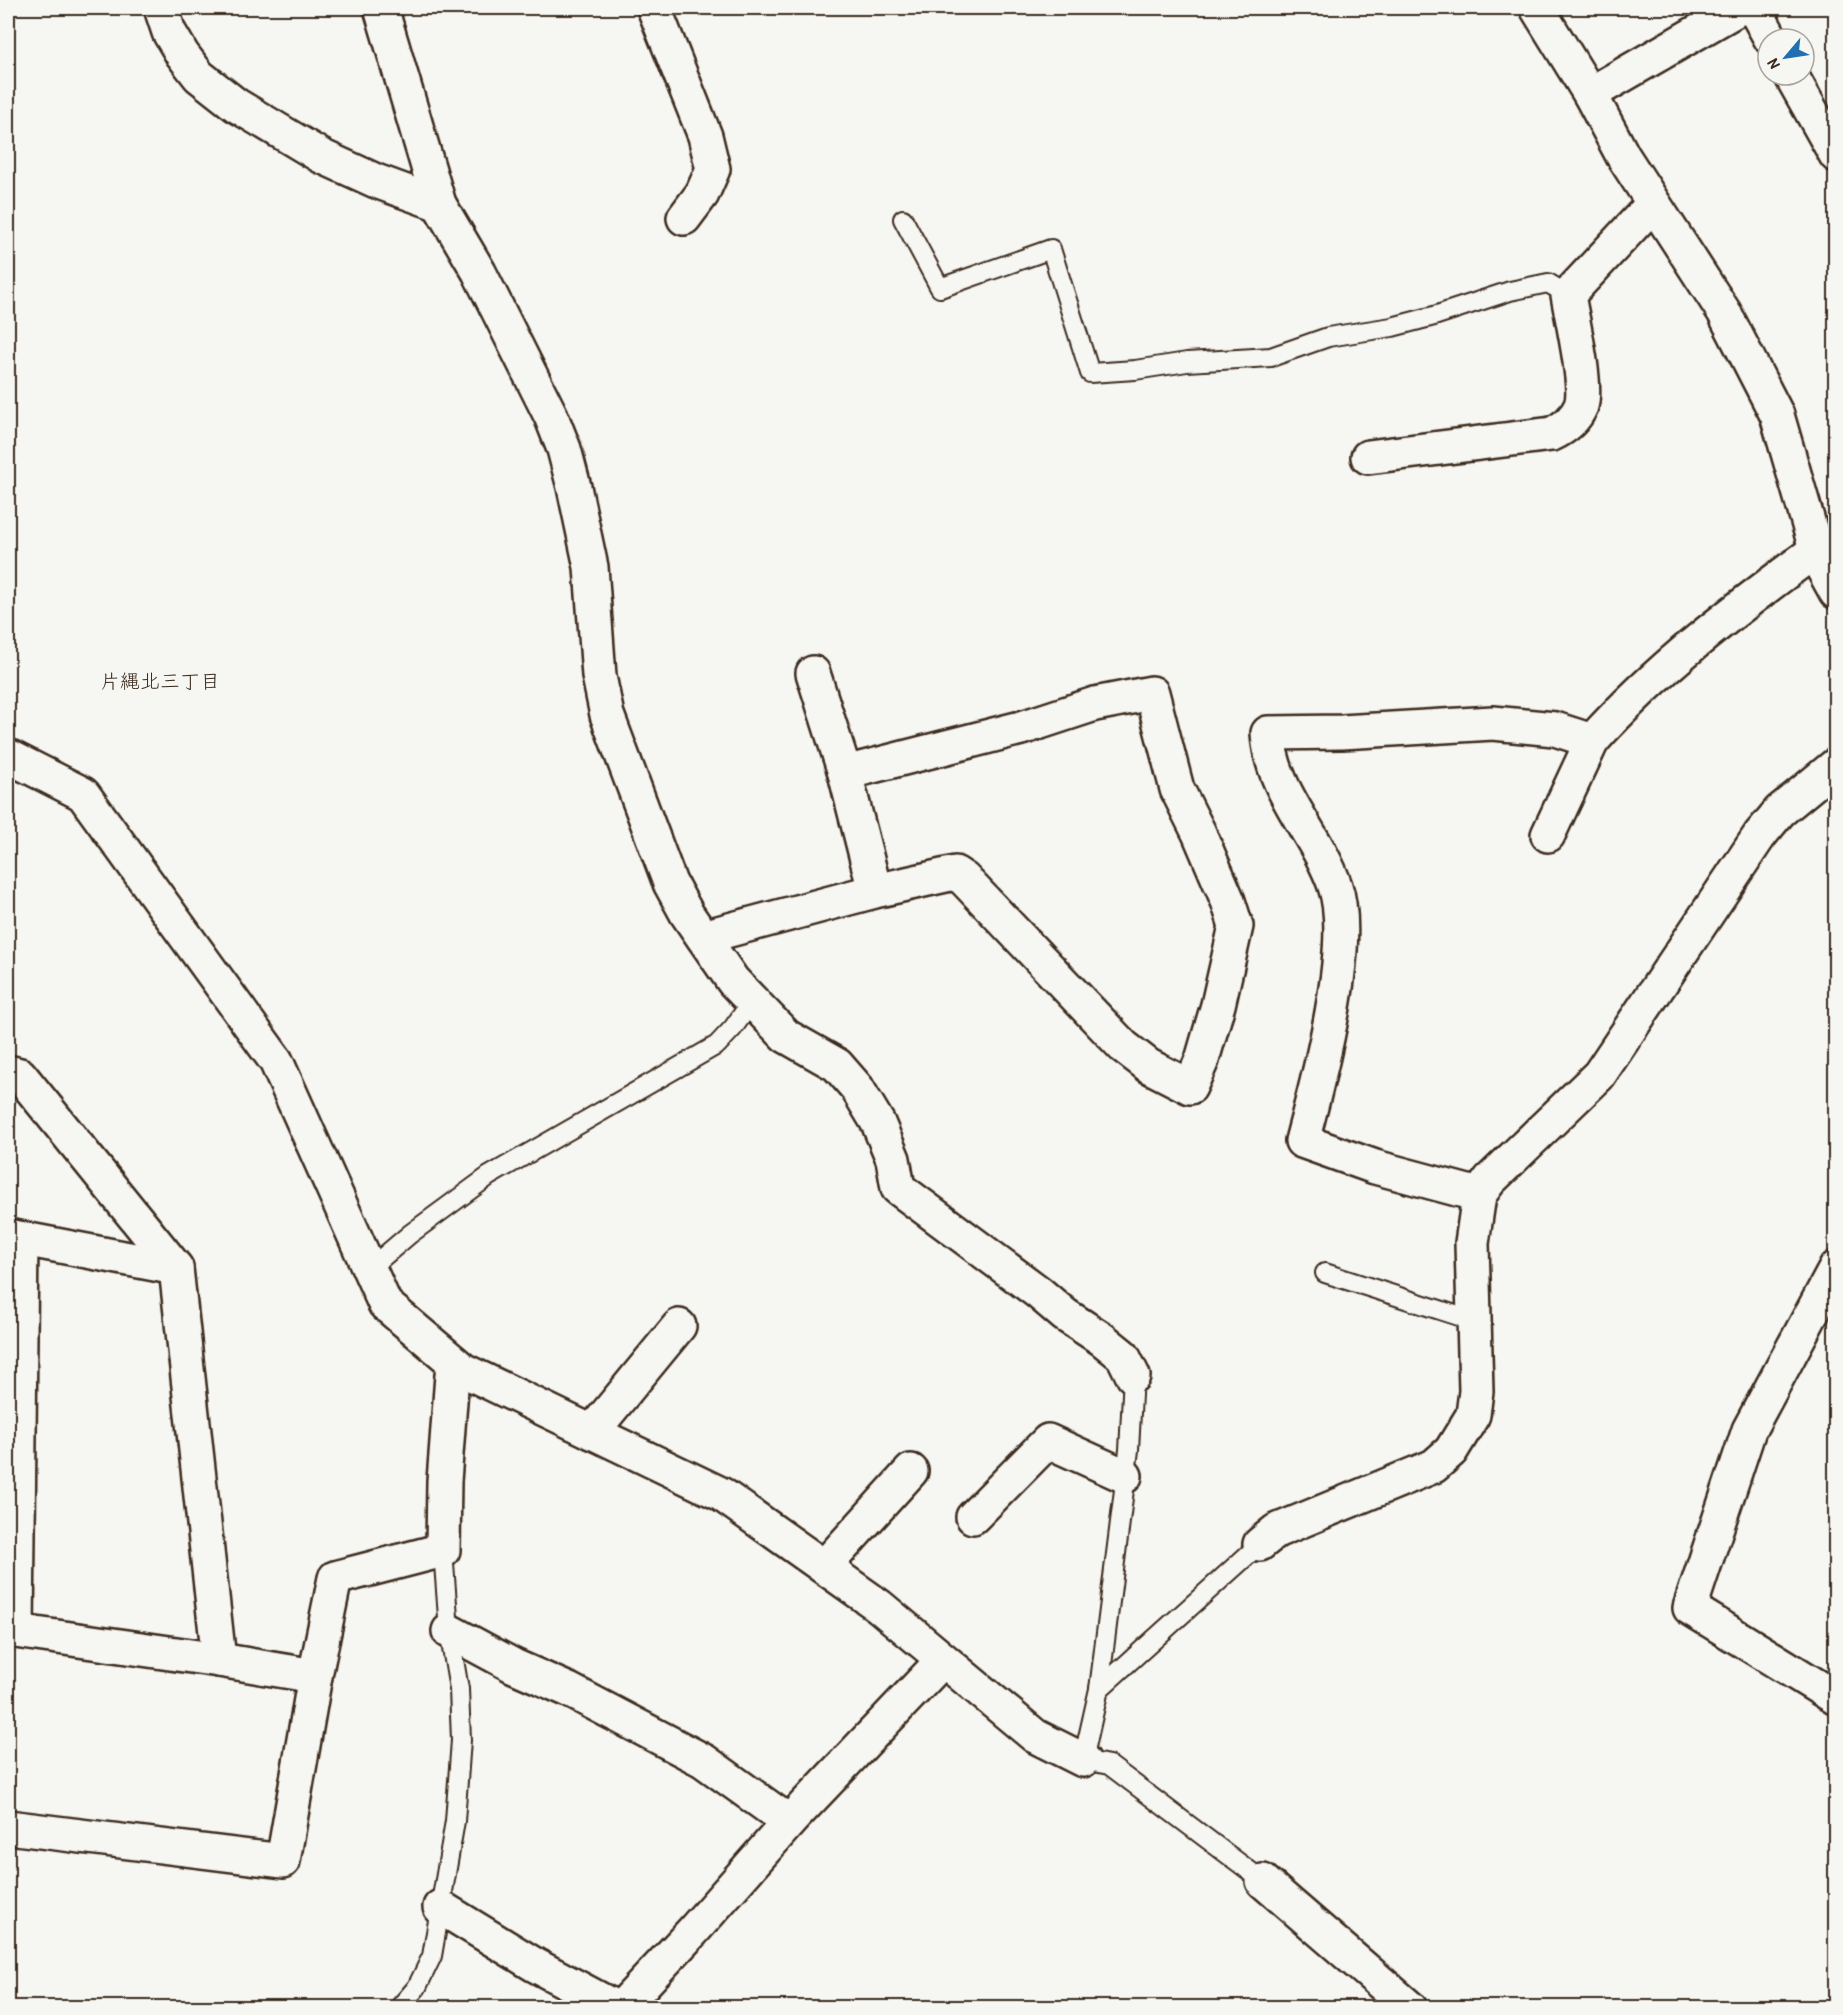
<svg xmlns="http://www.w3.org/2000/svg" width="1843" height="2015" font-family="'Patrick Hand','Klee One',sans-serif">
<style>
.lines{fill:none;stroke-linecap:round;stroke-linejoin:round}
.service-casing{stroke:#3b2a1e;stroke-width:22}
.minor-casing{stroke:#3b2a1e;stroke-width:38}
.service{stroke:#f6f6f2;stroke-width:18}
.minor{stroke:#f6f6f2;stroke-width:33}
.labels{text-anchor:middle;stroke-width:4.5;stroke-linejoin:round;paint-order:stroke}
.neighbourhood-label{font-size:20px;fill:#3b2a1e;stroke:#f6f6f2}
</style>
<rect width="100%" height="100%" fill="#f6f6f2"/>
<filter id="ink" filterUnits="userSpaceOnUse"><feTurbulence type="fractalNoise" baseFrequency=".0167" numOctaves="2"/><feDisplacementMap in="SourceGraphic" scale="12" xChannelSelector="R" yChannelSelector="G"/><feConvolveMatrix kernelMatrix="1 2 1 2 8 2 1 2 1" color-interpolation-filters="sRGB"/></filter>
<g filter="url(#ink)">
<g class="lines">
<!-- service casing -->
<g class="service-casing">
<g id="service">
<path d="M903,219L940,288L1051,249L1090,373L1135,370L1187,362L1271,357L1328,337L1392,327L1434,316L1510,291L1548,283L1568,295"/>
<path d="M369,1269L410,1234L489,1176L717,1045L733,1028L752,1001"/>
<path d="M1325,1273L1474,1321"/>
<path d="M1133,1376L1129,1450L1099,1689L1083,1760L1109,1765L1263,1881"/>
<path d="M1099,1689L1260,1544"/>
<path d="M399,2008L417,1987L432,1956L455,1821L461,1740L459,1689L449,1631L443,1550"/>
</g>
</g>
<!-- minor casing -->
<g class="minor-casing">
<g id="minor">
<path d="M161,8L169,32L182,54L199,76L236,105L321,156L376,181L439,204"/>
<path d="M381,8L439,204L479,272L551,416L564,449L574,487L591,567L599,676L607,715L670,883L687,914L733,981L786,1036L837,1065L857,1088L878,1123L893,1159L898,1188L1038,1292L1065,1315L1102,1339L1123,1356L1133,1376"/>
<path d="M654,8L705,136L713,169L702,194L684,218"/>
<path d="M1537,8L1590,94L1623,156L1724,312L1777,415L1820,563L1836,592"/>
<path d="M1754,8L1771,39"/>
<path d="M1791,75L1836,155"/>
<path d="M1590,94L1739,8"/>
<path d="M1368,457L1552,434C1565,428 1575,420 1581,406C1588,386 1572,319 1568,295L1653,204"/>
<path d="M813,673L845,773"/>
<path d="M8,756L83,794L276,1061L385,1304L463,1370L721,1494L879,1606L1035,1736L1083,1760"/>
<path d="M1548,835L1592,741"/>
<path d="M703,937L875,891L884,889L955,873L964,879L1123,1046L1149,1066L1190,1087L1202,1060L1218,1005L1236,926L1228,901L1199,833L1177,789L1152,693L1095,704L1025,727L845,773L875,891"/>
<path d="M8,1072L20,1075L176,1268L219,1660"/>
<path d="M1479,1195L1375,1167L1302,1141C1318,1081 1355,944 1335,886C1317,833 1271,791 1268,733L1342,732L1493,723L1555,729L1592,741C1657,668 1737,608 1816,550"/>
<path d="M8,1236L176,1268"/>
<path d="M1836,1268L1749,1430L1690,1608L1836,1698"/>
<path d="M592,1432L679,1326"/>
<path d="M973,1517L1048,1441L1125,1476"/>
<path d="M1260,1544L1276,1531L1434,1466L1451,1451L1473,1415L1476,1391L1472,1243L1479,1195L1490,1180L1599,1075L1760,835L1780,811L1836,765"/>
<path d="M824,1567L911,1471"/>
<path d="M8,1630L219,1660L315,1676"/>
<path d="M17,1631L21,1239"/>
<path d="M449,1631L514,1666L569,1690L704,1761L789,1822"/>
<path d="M8,1827L283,1861L315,1676L335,1578L443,1550L444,1481L453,1362"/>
<path d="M1263,1881L1410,2008"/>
<path d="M440,1907L535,1965L616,2008"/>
<path d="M621,2008L693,1931L789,1822L943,1660"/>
</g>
</g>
<!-- service -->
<use href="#service" class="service"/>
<!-- minor -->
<use href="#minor" class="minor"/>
</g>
</g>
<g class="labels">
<!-- neighbourhood labels -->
<g class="neighbourhood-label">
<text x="160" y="688">片縄北三丁目</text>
</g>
</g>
<!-- margin -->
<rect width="1843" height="2015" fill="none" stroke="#f6f6f2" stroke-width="30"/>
<rect x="15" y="15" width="1813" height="1985" fill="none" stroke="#3b2a1e" stroke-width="2" filter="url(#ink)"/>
<!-- north arrow -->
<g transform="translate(1786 57) rotate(241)"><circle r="28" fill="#f6f6f2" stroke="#aba49d" stroke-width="1.5"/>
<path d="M0-4.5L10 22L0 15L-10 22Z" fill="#1f6fb2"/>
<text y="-9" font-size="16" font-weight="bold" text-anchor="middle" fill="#3b2a1e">N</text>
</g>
</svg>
